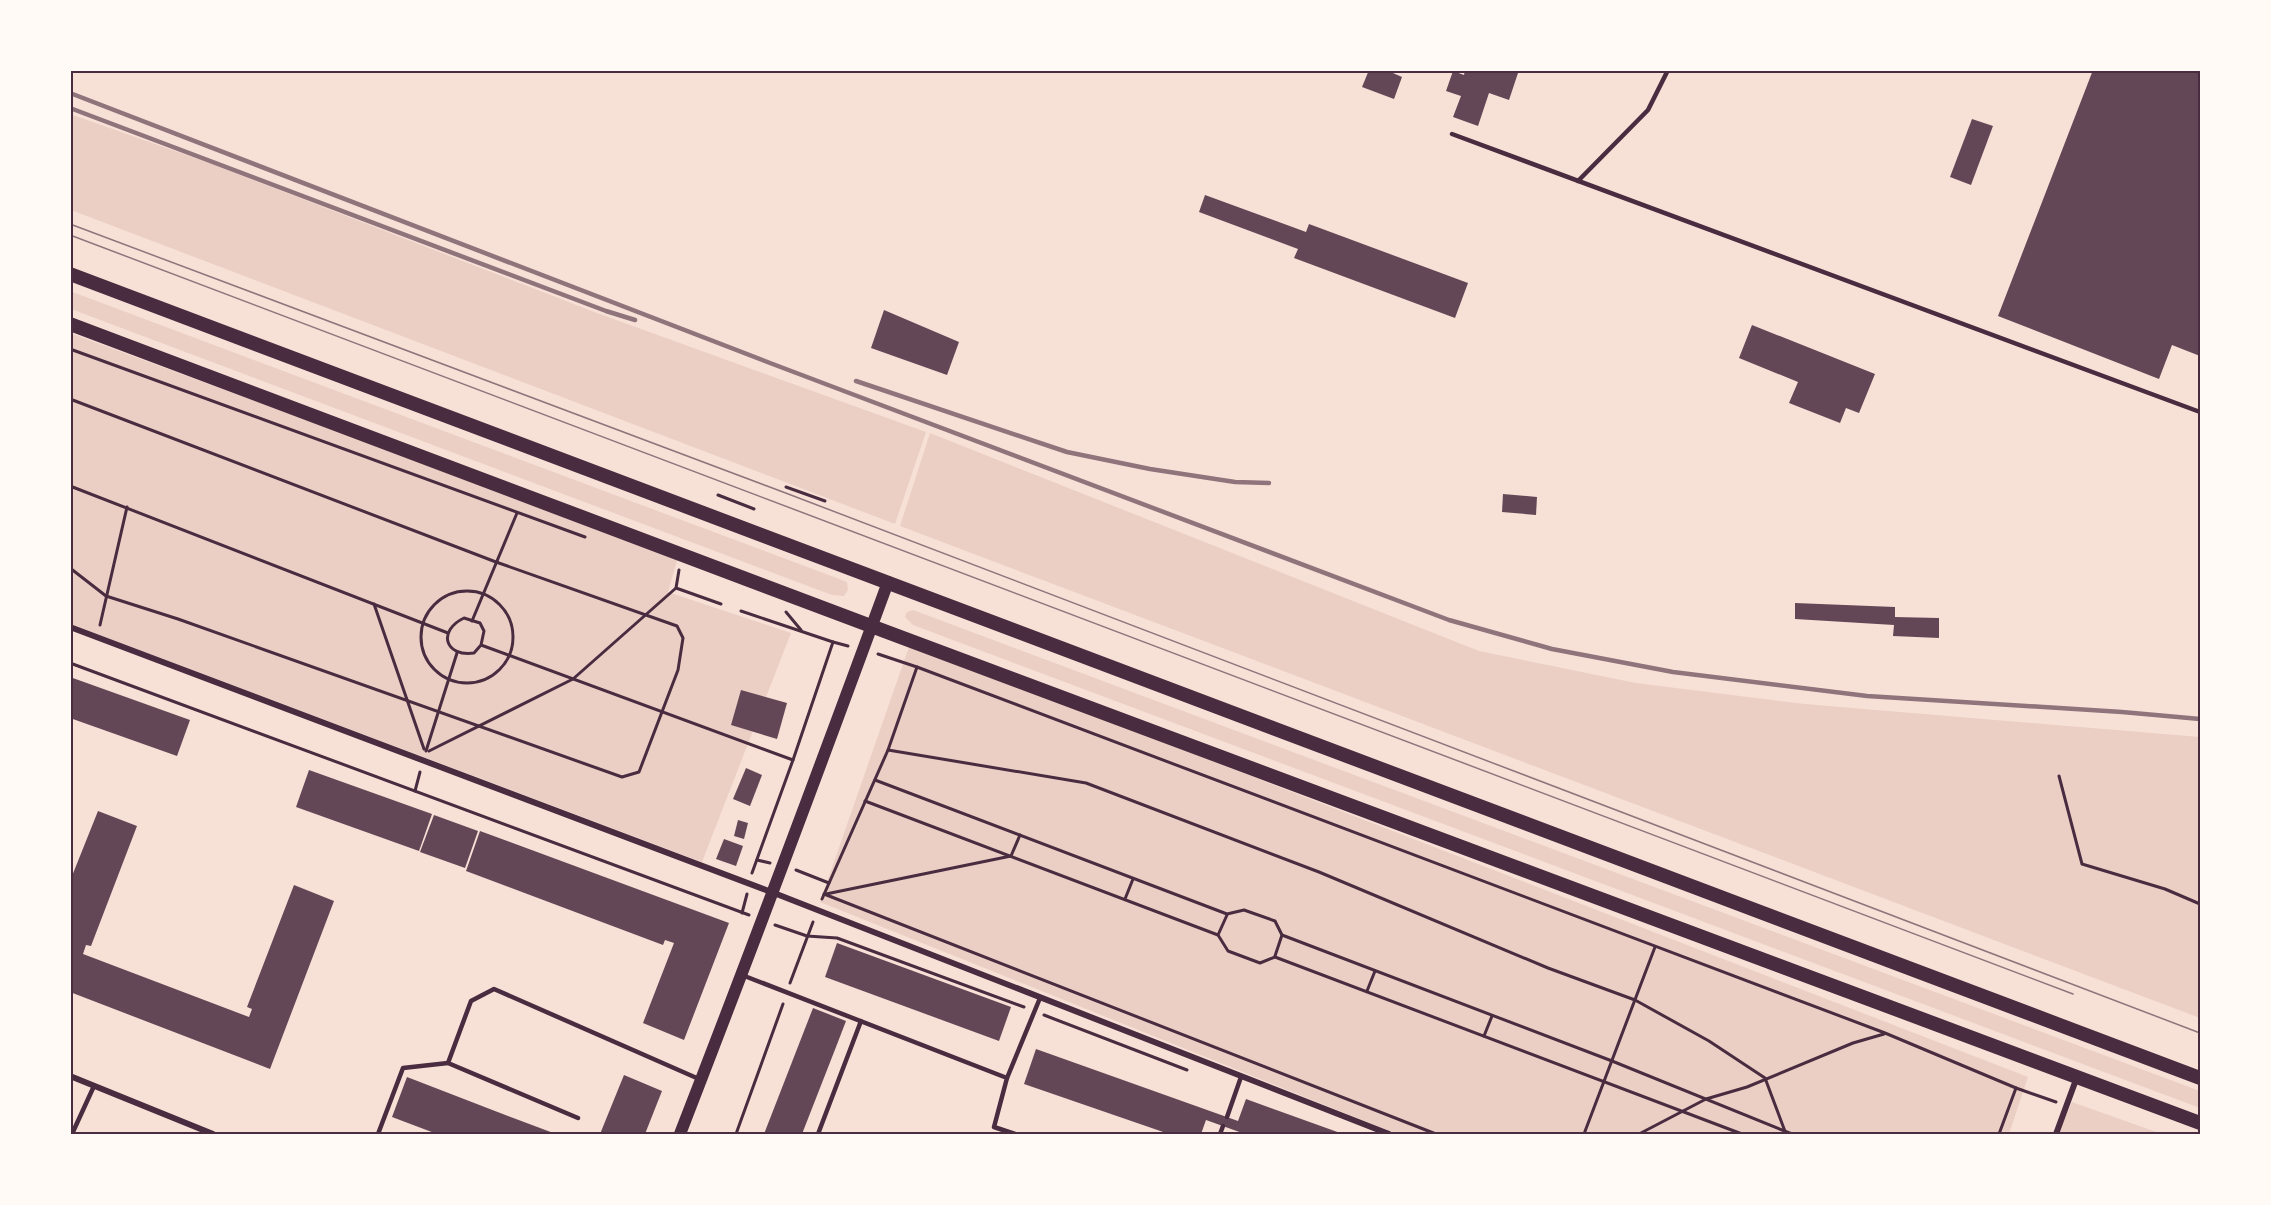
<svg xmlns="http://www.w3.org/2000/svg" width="2271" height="1205" font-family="'Noto Serif',serif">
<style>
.green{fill:#ebcfc5}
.building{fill:#644757}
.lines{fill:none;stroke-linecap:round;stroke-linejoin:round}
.path{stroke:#4a2c40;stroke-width:3}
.service{stroke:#4a2c40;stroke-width:4.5}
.minor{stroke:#4a2c40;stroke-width:6}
.secondary{stroke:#4a2c40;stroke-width:12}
.primary{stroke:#4a2c40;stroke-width:14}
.tram{stroke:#8f747c;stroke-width:1.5}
.rail{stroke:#8f747c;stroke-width:4.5}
.neatline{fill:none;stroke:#4a2c40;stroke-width:2}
</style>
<rect width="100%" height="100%" fill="#f7e1d7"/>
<!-- green -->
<g class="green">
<path d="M70,114L212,164L597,313L926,432L895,524L71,210Z"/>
<path d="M70,291L834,577L847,582L848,590L844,596L832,595L71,309Z"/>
<path d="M70,333L678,557L668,592L791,633L702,862L71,624Z"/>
<path d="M930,433L1479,651L1636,683L1805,704L2200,737V1018L900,526Z"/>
<path d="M913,610L2200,1091V1108L913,625L905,617L907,612Z"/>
<path d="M910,644L2028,1077L2009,1134H1397L820,902Z"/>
<path d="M2072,1102L2162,1134H2058Z"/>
</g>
<!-- building -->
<g class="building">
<path d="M1369,70H1386L1402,77L1394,99L1362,87Z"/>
<path d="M1465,70H1519L1509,100L1489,93L1478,126L1453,117L1461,96L1446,91L1453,71L1464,75Z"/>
<path d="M2093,70H2200V356L2172,345L2159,379L1998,316Z"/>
<path d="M1972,119L1993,126L1971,185L1950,177Z"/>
<path d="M1205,195L1306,232L1309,224L1468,283L1455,318L1294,258L1298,249L1199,212Z"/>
<path d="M884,310L959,342L947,375L871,348Z"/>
<path d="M1752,325L1875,374L1859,413L1846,408L1840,423L1789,403L1798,382L1739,358Z"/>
<path d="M1503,494L1537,497L1536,515L1502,512Z"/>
<path d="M1795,603L1895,607V617L1939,618V638L1893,636L1894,625L1795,619Z"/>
<path d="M70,677L190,720L177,756L70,718Z"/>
<path d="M741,690L787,703L777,739L731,725Z"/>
<path d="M746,768L762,775L750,806L733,799Z"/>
<path d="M309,770L432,814L419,851L296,807Z"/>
<path d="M98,811L137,826L91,946L86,945L83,954L249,1017L252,1009L247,1007L294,885L334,901L270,1069L70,992V881Z"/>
<path d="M434,815L478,831L465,868L420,852Z"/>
<path d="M738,820L748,823L744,839L734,836Z"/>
<path d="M480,831L729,923L684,1040L643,1023L674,943L665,940L663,945L466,871Z"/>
<path d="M724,839L743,846L736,866L716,859Z"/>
<path d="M837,943L1011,1007L999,1041L825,977Z"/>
<path d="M813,1008L846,1021L836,1047L802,1134H764Z"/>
<path d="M1036,1049L1238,1121L1246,1099L1343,1134H1245L1206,1120L1201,1134H1169L1024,1084Z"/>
<path d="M624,1075L662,1091L645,1134H600Z"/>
<path d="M407,1077L495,1111L556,1134H437L392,1117Z"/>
</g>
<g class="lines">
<!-- path -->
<g class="path">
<path d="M70,349L585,537"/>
<path d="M70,399L496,562L677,626L683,638L678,670L639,772L622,777L178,619L106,596L70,568"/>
<path d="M70,486L448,633"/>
<path d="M786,487L825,501"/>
<path d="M718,495L754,509"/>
<path d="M676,588L721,604"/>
<circle cx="467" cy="637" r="46"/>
<path d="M374,604L424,749"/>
<path d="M741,611L833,642L793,760L752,873"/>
<path d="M786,612L801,630"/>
<path d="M472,621L517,513"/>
<path d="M100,625L127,507"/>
<path d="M833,642L848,646"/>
<path d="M481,645L474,653C445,657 437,631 464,618L480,623L484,631L481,645L793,760"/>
<path d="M878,654L917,667"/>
<path d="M70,663L749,915"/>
<path d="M888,750L1086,783L1319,872L1548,968L1635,1000L1709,1041L1765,1078L1786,1134"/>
<path d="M426,751L457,653"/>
<path d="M429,751L573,679L676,588L679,570"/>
<path d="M2059,776L2082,864L2165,889L2200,904"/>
<path d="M875,780L1227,914L1244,910L1275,921L1282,935L1612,1061L1792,1134"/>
<path d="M415,791L420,772"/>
<path d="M865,801L1218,935L1228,951L1260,963L1275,957L1742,1134"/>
<path d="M757,860L770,863"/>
<path d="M796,870L829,883"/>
<path d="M824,894L1436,1134"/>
<path d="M826,894L1011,856L1020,835"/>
<path d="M822,899L888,750L917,667L1885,1033L2016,1088L1999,1134"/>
<path d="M1125,899L1133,879"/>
<path d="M742,913L747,894"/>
<path d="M775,925L807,936L837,938L1024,1007"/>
<path d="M1218,935L1227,915"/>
<path d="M1275,956L1282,935"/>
<path d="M790,983L813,922"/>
<path d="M1367,991L1375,971"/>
<path d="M1044,1015L1187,1070"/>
<path d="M1484,1036L1492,1016"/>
<path d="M2016,1088L2056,1102"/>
<path d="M736,1134L783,1004"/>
<path d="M1584,1134L1655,947"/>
<path d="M1639,1134L1706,1099L1747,1087L1853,1043L1884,1034"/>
</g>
<!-- service -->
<g class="service">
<path d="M1452,134L2200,412"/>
<path d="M1578,181L1648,110L1668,70"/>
<path d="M742,975L1007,1078L994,1127L1015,1134"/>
<path d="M448,1063L578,1118"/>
<path d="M1007,1078L1040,998"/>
<path d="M1227,1117L1241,1077"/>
<path d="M72,1134L94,1086"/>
<path d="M378,1134L403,1068L448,1063L471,1001L494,989L699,1079"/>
<path d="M818,1134L861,1021"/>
<path d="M1220,1134L1223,1126"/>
</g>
<!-- minor -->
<g class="minor">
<path d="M70,627L774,893L1389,1134"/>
<path d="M70,1076L213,1134"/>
<path d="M2056,1134L2077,1077"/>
</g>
<!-- secondary -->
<path class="secondary" d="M680,1134C751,951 820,767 888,582"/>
<!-- primary -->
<g class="primary">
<path d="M70,274L2200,1078"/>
<path d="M70,324L871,626L2200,1123"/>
</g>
<!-- tram -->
<g class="tram">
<path d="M70,224L783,492L2200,1033"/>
<path d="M70,235L2073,994"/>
</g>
<!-- rail -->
<g class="rail">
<path d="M70,93L770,363L1449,620L1552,649L1673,672L1867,696L2122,712L2200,719"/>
<path d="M70,108L606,311L635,320"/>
<path d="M856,381L1067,452L1150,469L1235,482L1269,483"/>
</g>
</g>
<!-- border -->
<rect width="2271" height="1205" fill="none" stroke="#fffaf5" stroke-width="144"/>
<rect x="72" y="72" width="2127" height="1061" class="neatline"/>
</svg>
